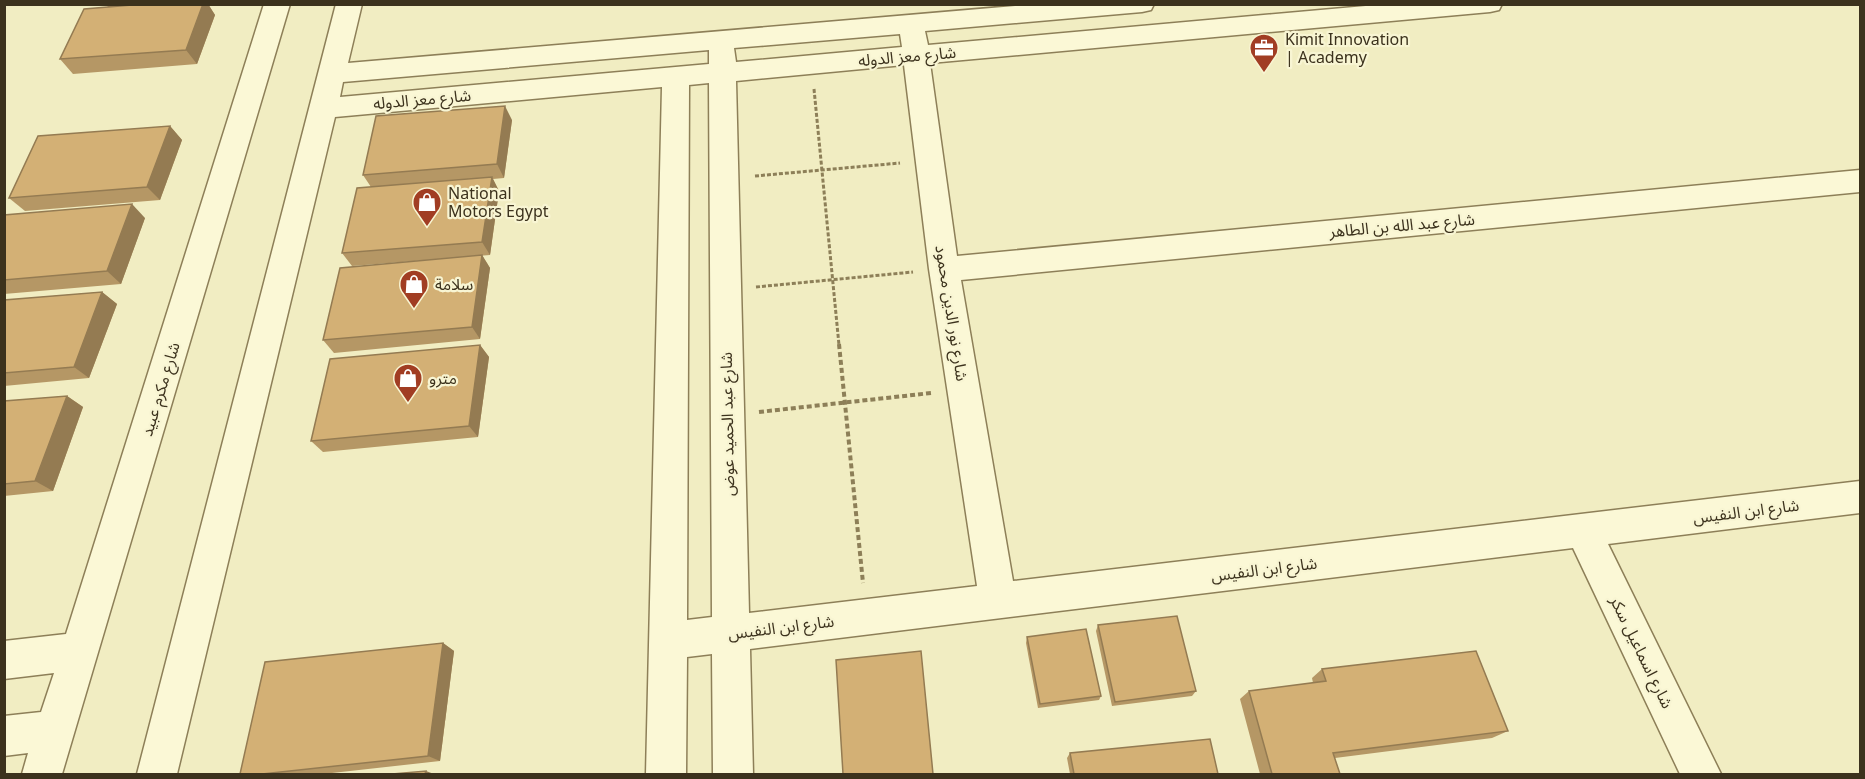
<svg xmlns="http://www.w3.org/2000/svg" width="1865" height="779" font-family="Georgia,'Noto Sans Arabic',serif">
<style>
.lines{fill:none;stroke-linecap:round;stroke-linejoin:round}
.minor-casing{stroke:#8d7f58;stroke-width:3}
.path-far1{stroke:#8d7f58;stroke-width:3;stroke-dasharray:4 2;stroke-linecap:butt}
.path{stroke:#8d7f58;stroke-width:4;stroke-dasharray:5 3;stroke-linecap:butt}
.minor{fill:#fbf8d6;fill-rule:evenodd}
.wall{fill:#b59765}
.shaded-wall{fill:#947b52}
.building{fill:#d3b075;stroke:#947b52;stroke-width:1.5}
.labels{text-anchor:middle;stroke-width:4.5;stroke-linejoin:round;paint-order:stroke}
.poi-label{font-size:16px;fill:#3c321d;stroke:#f8f5d3;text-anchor:start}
.street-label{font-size:16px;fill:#3c321d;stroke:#f8f5d3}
</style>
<rect width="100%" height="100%" fill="#f1edc2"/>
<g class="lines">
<!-- minor casing -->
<g class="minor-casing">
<g id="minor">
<path d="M264,4H290L62,774H22L28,753L4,756V716L41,712L54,673L4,679V641L66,634Z"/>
<path d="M336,4H362L348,63L1037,4H1154L1151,10L1142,12L925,31L928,45L1388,4H1502L1499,10L1490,12L930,63L957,256L1860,170V192L961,280L1013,581L1860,481V513L1608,544L1721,774H1680L1573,548L750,649L753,774H713L712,654L687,657L686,774H646L662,87L335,117L177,774H137ZM900,34L902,47L736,62L734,48ZM709,50V64L340,97L343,82ZM904,65L929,269L977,586L749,613L736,81ZM709,83L712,617L687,620L689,85Z"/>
</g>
</g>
<!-- path-far1 -->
<g class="path-far1">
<path d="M814,89L839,345"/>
<path d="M755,176L900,163"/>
<path d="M756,287L913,272"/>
</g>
<!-- path -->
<g class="path">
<path d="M839,344L863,583"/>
<path d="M759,412L931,393"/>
</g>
<!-- minor -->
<use href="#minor" class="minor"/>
</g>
<!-- wall -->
<g class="wall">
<path d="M106,4H208L215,15L197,64L73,74L60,59L108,7Z"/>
<path d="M512,120L504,178L493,179L499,191L490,255L352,266L342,253L371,187L363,175Z"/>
<path d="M170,126L182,140L160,200L25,211L9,198Z"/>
<path d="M4,215L145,218L121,284L4,294Z"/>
<path d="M482,255L490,268L480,339L334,353L323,340Z"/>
<path d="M102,292L117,304L89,378L4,386V300Z"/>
<path d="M480,345L489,357L478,437L323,452L311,441Z"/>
<path d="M67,396L83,407L53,491L4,496V401Z"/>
<path d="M1098,625L1196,691L1192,696L1112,706L1096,631Z"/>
<path d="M1027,637L1101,696L1099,700L1038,708L1026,643Z"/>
<path d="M443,643L454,651L440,761L323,774H240Z"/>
<path d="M1322,669L1508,731L1492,738L1335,758L1340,774H1260L1240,699L1249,691L1313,683L1312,678Z"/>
<path d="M1070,753L1218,774H1070L1067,758Z"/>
</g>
<!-- shaded-wall -->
<g class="shaded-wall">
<path d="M203,4H208L215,15L197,64L186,50Z"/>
<path d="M505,106L512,120L504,178L497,164Z"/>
<path d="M170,126L182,140L160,200L147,187Z"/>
<path d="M492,177L499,191L490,255L482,242Z"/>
<path d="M132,204L145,218L121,284L107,271Z"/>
<path d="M482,255L490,268L480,339L472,327Z"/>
<path d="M102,292L117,304L89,378L74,367Z"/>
<path d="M480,345L489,357L478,437L469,426Z"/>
<path d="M67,396L83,407L53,491L35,481Z"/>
<path d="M443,643L454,651L440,761L428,756Z"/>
<path d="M426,771L434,774H425Z"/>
</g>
<!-- building -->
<g class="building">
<path d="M144,4H203L186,50L60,59L84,9Z"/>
<path d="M505,106L497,164L363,175L376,116Z"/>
<path d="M170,126L147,187L9,198L38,136Z"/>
<path d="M492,177L482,242L342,253L357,188Z"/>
<path d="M132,204L107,271L4,280V215Z"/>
<path d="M482,255L472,327L323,340L340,268Z"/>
<path d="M102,292L74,367L4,373V300Z"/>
<path d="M480,345L469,426L311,441L330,359Z"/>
<path d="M67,396L35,481L4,484V401Z"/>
<path d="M1177,616L1196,691L1115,702L1098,625Z"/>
<path d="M1086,629L1101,696L1040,704L1027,637Z"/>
<path d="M443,643L428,756L262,774H240L265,662Z"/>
<path d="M921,651L933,774H843L836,660Z"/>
<path d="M1476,651L1508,731L1333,753L1340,774H1272L1249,691L1326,681L1322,669Z"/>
<path d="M1210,739L1218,774H1074L1070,753Z"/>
<path d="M426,771L425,774H392Z"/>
</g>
<!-- icons -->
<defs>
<g id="office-pin" transform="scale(1.5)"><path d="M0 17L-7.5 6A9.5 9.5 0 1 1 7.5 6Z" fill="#a13d23" stroke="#f8f5d3"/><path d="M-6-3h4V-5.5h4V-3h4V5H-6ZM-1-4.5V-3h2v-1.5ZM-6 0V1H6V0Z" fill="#fff"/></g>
<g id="shop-pin" transform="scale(1.5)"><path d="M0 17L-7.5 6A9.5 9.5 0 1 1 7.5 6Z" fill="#a13d23" stroke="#f8f5d3"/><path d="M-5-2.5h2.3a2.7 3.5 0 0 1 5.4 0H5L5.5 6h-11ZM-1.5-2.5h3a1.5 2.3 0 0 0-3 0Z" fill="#fff"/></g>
</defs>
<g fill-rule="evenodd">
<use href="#office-pin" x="1264" y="48"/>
<use href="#shop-pin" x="427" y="202"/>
<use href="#shop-pin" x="414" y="284"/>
<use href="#shop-pin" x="408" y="378"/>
</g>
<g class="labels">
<!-- poi labels -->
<g class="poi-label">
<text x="1285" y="45">Kimit Innovation<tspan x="1285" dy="18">| Academy</tspan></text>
<text x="448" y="199">National<tspan x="448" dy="18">Motors Egypt</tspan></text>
<text x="435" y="290">سلامة</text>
<text x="429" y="384">مترو</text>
</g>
<!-- street labels -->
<g class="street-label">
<text transform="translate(907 56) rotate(-5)" y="6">شارع معز الدوله</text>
<text transform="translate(422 99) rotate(-5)" y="6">شارع معز الدوله</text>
<text transform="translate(1402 225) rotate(-5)" y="6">شارع عبد الله بن الطاهر</text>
<text transform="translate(952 313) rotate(81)" y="6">شارع نور الدين محمود</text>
<text transform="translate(160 389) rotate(-73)" y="6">شارع مكرم عبيد</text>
<text transform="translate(727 424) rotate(-91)" y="6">شارع عبد الحميد عوض</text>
<text transform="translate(1746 511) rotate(-7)" y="6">شارع ابن النفيس</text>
<text transform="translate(1264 569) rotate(-7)" y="6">شارع ابن النفيس</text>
<text transform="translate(781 627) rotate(-7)" y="6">شارع ابن النفيس</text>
<text transform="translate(1642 652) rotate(64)" y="6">شارع اسماعيل سكر</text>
</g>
</g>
<!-- border -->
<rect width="1865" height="779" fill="none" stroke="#3c321d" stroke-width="12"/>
</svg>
